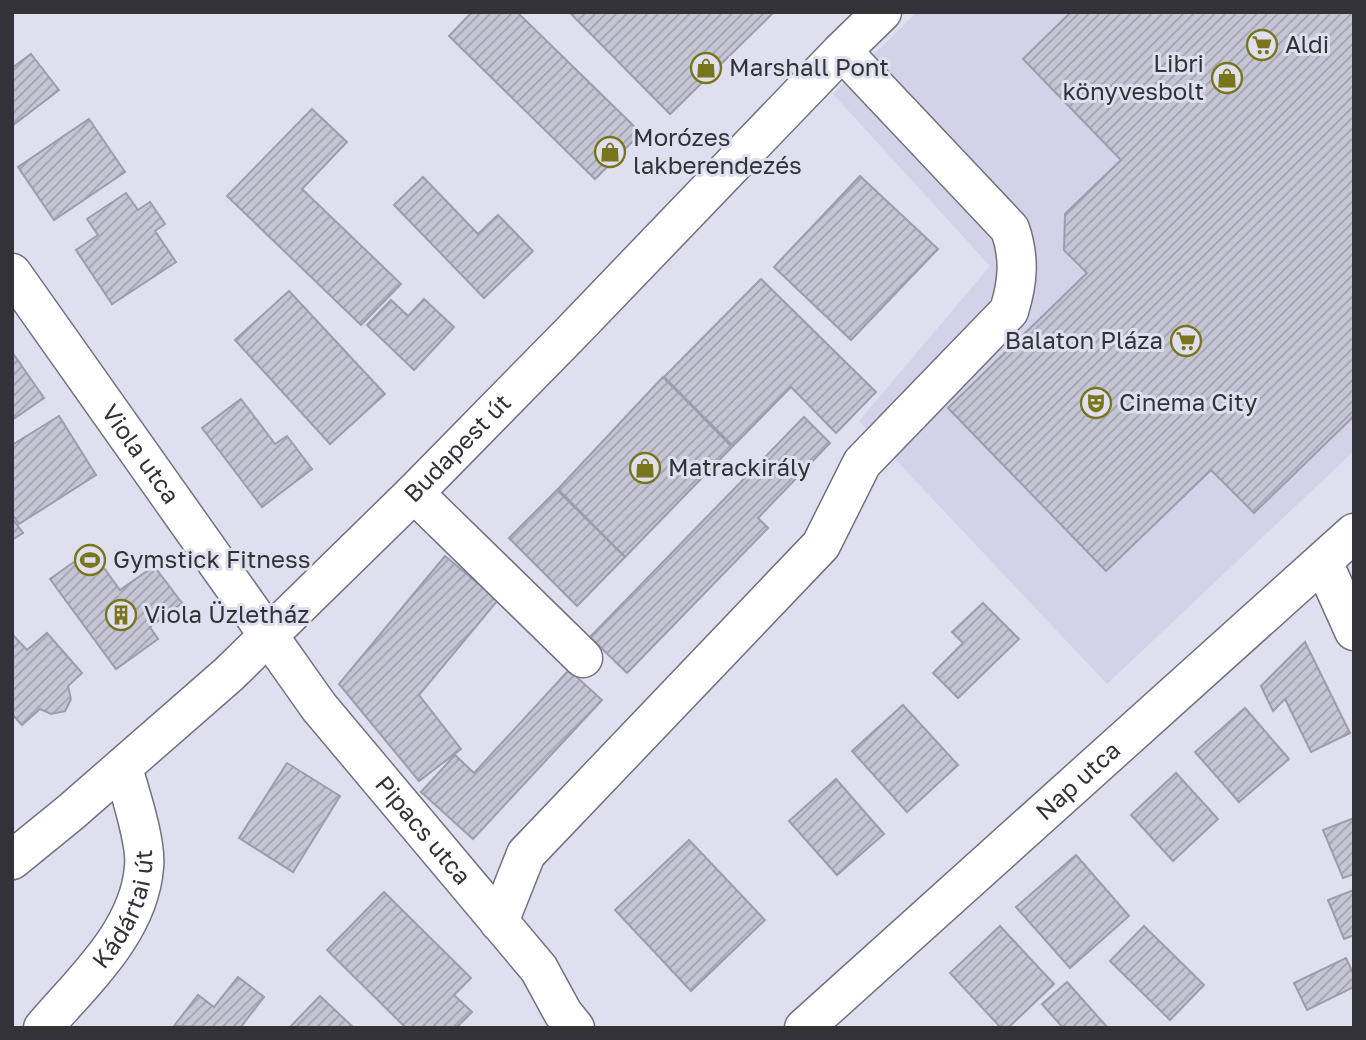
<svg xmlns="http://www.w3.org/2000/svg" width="1366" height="1040" font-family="'Golos Text',sans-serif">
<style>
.built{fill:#d3d2e8}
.building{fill:url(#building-hatch);stroke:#9d9cac;stroke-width:2}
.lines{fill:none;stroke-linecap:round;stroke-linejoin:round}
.minor-casing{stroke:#71717f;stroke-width:41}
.major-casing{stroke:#71717f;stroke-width:41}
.minor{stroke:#fff;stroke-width:38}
.major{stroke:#fff;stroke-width:38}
.labels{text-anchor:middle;stroke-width:6;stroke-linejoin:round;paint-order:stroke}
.poi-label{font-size:24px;fill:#323238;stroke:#dfdfef;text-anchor:start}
.street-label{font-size:24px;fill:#323238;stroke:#dfdfef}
</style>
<defs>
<pattern id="building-hatch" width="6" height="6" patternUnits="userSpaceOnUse" patternTransform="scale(1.75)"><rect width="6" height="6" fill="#c6c5d5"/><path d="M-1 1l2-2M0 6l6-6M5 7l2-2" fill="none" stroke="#a1a1ae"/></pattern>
</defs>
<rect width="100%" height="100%" fill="#dfdfef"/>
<!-- built -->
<path class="built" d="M917,12H1354V451L1107,684L859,421L990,266L833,94Z"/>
<!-- building -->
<g class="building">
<path d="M472,12H517L641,133L595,179L449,36Z"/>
<path d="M569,12H774L670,114Z"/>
<path d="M1071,12H1354V416L1254,513L1211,470L1106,571L948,408L1087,273L1064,250L1065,214L1121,160L1023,59Z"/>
<path d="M31,54L59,90L12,126V68Z"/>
<path d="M312,109L347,142L302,189L401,284L361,325L227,196Z"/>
<path d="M89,119L125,172L54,220L18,167Z"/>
<path d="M860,176L938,249L851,340L774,267Z"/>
<path d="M423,177L478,234L498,215L533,251L484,298L394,205Z"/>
<path d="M126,193L138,210L150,202L165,224L155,231L176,262L112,304L76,250L98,235L87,219Z"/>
<path d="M761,279L876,392L836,433L791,387L733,446L664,377Z"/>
<path d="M289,291L385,394L330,444L235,340Z"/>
<path d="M424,299L454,327L414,370L367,325L391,300L408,316Z"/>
<path d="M12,352L44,398L12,420Z"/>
<path d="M663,377L732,447L625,557L558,489Z"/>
<path d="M241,399L275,444L287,436L312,469L262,507L202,428Z"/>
<path d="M59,416L96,475L19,524L12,514V445Z"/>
<path d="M804,417L830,443L758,518L768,528L627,673L590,637Z"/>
<path d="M557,490L625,557L577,606L509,538Z"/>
<path d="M12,518L23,533L12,540Z"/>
<path d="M91,550L120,590L154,566L182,603L150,627L158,639L116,669L50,579Z"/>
<path d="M445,556L498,600L419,695L461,749L419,781L339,684Z"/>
<path d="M983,603L1019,639L958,698L933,673L963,643L952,632Z"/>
<path d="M47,633L82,673L68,686L71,699L65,711L51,714L40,709L22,725L12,714V634L27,650Z"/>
<path d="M1305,642L1350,733L1311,752L1285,699L1273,711L1261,686Z"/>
<path d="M569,670L602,700L473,839L421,792L455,755L474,773Z"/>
<path d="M903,705L958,765L907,812L852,751Z"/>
<path d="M1245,708L1289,759L1239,802L1195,752Z"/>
<path d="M287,763L340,796L293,872L239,838Z"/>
<path d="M1176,773L1218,819L1173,861L1131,815Z"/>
<path d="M836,779L884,834L837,875L789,821Z"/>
<path d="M1354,818V874L1343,878L1323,830Z"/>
<path d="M689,840L765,920L691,991L615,910Z"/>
<path d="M1076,855L1129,916L1070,968L1016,907Z"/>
<path d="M1354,890V935L1344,939L1328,900Z"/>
<path d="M384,892L471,978L454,995L472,1012L456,1028H406L327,950Z"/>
<path d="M1000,926L1054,984L1008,1028H1001L950,973Z"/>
<path d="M1144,926L1204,985L1170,1020L1110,961Z"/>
<path d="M1346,958L1354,975V987L1307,1010L1294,983Z"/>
<path d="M238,977L264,997L240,1028L174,1026L198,995L214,1007Z"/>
<path d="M1067,982L1108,1028H1063L1042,1004Z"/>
<path d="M320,996L354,1028H289Z"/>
</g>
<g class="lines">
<!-- minor casing -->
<g class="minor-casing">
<g id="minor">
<path id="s1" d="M12,273L319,707L539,969L563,1013L575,1028"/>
<path d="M414,493L583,658"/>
<path d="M1323,562L1354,631"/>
<path d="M499,922L526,854L821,545L862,463L1009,311C1018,282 1020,258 1010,229L842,51"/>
<path id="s2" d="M43,1028C83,981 139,932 144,867C147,843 130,793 123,768"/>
<path id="s3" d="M804,1028L1354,533"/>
</g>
</g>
<!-- major casing -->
<g class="major-casing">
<g id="major">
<path id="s4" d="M12,860L71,812L229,674L414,493L573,331L842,51L882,12"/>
</g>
</g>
<!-- minor -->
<use href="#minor" class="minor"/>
<!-- major -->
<use href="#major" class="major"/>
</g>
<!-- icons -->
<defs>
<g id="supermarket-ring" transform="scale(1.575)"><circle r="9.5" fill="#dfdfef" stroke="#78751a" stroke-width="1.5"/><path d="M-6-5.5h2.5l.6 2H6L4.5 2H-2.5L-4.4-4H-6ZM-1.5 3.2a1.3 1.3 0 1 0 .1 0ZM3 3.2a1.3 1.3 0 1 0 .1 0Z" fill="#78751a"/></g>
<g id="shop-ring" transform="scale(1.575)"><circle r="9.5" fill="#dfdfef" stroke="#78751a" stroke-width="1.5"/><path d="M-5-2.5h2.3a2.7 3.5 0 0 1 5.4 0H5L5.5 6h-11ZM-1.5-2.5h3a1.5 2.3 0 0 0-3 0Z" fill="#78751a"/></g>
<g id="theatre-ring" transform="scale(1.575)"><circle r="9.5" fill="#dfdfef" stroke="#78751a" stroke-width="1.5"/><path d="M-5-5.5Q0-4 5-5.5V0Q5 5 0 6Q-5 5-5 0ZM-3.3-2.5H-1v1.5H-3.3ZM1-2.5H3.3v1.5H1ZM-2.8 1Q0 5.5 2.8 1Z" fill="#78751a"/></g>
<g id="stadium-ring" transform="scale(1.575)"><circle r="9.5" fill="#dfdfef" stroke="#78751a" stroke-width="1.5"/><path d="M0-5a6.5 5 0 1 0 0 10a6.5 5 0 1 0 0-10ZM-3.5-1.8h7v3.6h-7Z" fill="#78751a"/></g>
<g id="building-ring" transform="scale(1.575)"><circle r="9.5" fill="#dfdfef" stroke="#78751a" stroke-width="1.5"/><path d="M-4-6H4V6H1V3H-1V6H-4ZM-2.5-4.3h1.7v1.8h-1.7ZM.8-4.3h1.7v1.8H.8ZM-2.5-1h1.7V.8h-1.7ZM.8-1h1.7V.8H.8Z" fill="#78751a"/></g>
</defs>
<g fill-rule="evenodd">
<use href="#supermarket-ring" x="1262" y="45"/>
<use href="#shop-ring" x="706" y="68"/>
<use href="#shop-ring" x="1227" y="78"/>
<use href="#shop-ring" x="610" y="152"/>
<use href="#supermarket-ring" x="1186" y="341"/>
<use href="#theatre-ring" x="1096" y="403"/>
<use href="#shop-ring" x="645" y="468"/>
<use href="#stadium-ring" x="90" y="560"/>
<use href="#building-ring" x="121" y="615"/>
</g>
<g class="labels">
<!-- poi labels -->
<g class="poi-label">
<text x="1285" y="53">Aldi</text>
<text x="1204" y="72" text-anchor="end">Libri<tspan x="1204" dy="28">könyvesbolt</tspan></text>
<text x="729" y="76">Marshall Pont</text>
<text x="633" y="146">Morózes<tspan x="633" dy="28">lakberendezés</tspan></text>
<text x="1163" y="349" text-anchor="end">Balaton Pláza</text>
<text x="1119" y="411">Cinema City</text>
<text x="668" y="476">Matrackirály</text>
<text x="113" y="568">Gymstick Fitness</text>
<text x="144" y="623">Viola Üzletház</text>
</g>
<!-- street labels -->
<g class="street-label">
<text dy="8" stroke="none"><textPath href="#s4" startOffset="607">Budapest út</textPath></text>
<text dy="8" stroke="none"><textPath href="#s1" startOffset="222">Viola utca</textPath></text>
<text dy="8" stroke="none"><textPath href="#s3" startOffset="369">Nap utca</textPath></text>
<text dy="8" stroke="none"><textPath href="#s1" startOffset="693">Pipacs utca</textPath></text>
<text dy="8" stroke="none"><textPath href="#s2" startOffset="147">Kádártai út</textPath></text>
</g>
</g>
<!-- border -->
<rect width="1366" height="1040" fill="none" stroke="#323238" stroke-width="28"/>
</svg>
